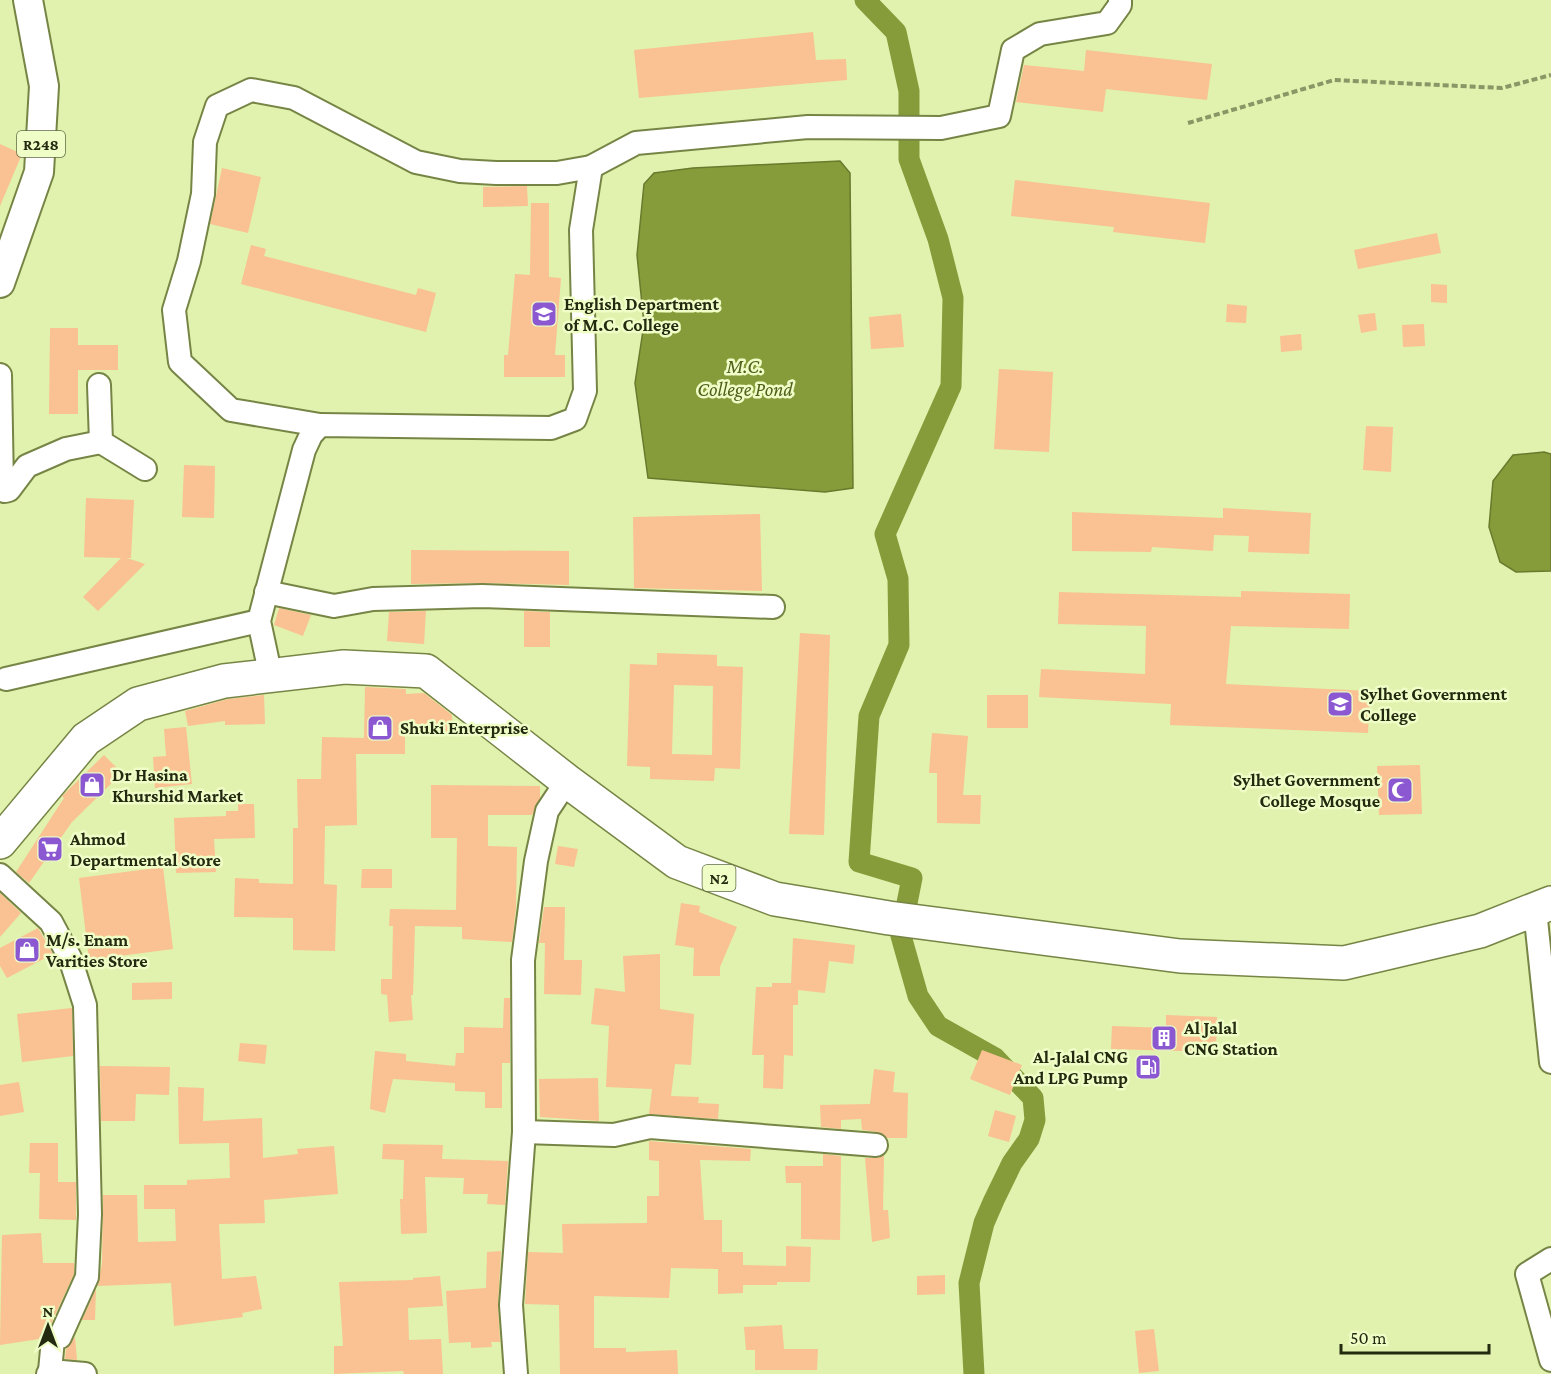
<svg xmlns="http://www.w3.org/2000/svg" width="1551" height="1374" font-family="'Crimson Pro',serif">
<style>
.water{fill:#869c3a;stroke:#697a2d;stroke-width:1.5}
.lines{fill:none;stroke-linecap:round;stroke-linejoin:round}
.canal{stroke:#869c3a;stroke-width:21}
.building{fill:#fac192;fill-rule:evenodd}
.minor-casing{stroke:#768545;stroke-width:26}
.major-casing{stroke:#768545;stroke-width:32}
.highway-casing{stroke:#768545;stroke-width:36}
.path{stroke:#899665;stroke-width:4;stroke-dasharray:6 3;stroke-linecap:butt}
.minor{stroke:#fff;stroke-width:22}
.major{stroke:#fff;stroke-width:28}
.highway{stroke:#fff;stroke-width:33}
.labels{text-anchor:middle;stroke-width:5;stroke-linejoin:round;paint-order:stroke}
.shield{fill:#effec7;stroke:#616a47;stroke-width:1.5}
.shield-label{font-size:16px;font-weight:bold;fill:#242a10}
.poi-label{font-size:18px;font-weight:bold;fill:#242a10;stroke:#effec7;text-anchor:start}
.water-label{font-size:20px;font-style:italic;fill:#515f1b;stroke:#effec7}
</style>
<rect width="100%" height="100%" fill="#e0f2ae"/>
<!-- water -->
<g class="water">
<path d="M840,161L850,173L853,488L825,492L648,478L635,383L644,324L637,255L644,184L654,173L693,168Z"/>
<path d="M1544,452L1551,454V571L1516,572L1500,562L1489,527L1493,481L1513,455Z"/>
</g>
<g class="lines">
<!-- canal -->
<g class="canal">
<path d="M865,0L896,32L909,91V159L938,239L953,298L951,386L885,534L898,579L899,645L869,716L859,862L912,878L906,908"/>
<path d="M901,936L918,996L938,1026L995,1058L1033,1098L1035,1120L1029,1139L1012,1163L994,1200L984,1223L969,1283L974,1374"/>
</g>
</g>
<!-- building -->
<g class="building">
<path d="M813,32L816,60L846,59L847,80L639,98L634,50Z"/>
<path d="M1086,50L1212,64L1207,100L1106,89L1103,112L1016,102L1024,65L1084,71Z"/>
<path d="M0,144L22,154L0,206Z"/>
<path d="M222,168L261,177L248,233L210,224Z"/>
<path d="M1015,180L1210,203L1205,243L1113,232L1114,227L1011,216Z"/>
<path d="M527,186L528,206L483,207V187Z"/>
<path d="M531,203H549V277L561,278L555,355H565V377H504V355H508L515,274L530,275Z"/>
<path d="M1437,233L1441,253L1358,269L1354,250Z"/>
<path d="M251,245L266,249L264,256L416,295L418,288L436,293L426,332L241,284Z"/>
<path d="M1431,284L1447,285V303L1431,302Z"/>
<path d="M1227,304L1247,306L1246,323L1226,322Z"/>
<path d="M1375,313L1377,330L1361,333L1358,315Z"/>
<path d="M901,314L904,347L871,349L869,317Z"/>
<path d="M1424,324L1425,346L1403,347L1402,325Z"/>
<path d="M50,328H78V345H118V370H78V414H49Z"/>
<path d="M1301,334L1302,350L1281,352L1280,336Z"/>
<path d="M999,369L1053,372L1049,452L994,449Z"/>
<path d="M1366,426L1393,427L1391,472L1363,470Z"/>
<path d="M184,465L215,466L214,518L182,517Z"/>
<path d="M86,498L134,500L131,558H127L145,564L98,611L83,597L121,558L84,557Z"/>
<path d="M1223,508L1311,513L1309,554L1248,552L1249,536L1214,535L1213,551L1152,547L1151,552L1072,551V512L1223,518Z"/>
<path d="M760,514L762,591L634,588L633,517Z"/>
<path d="M411,550L569,551V585L483,583L411,584Z"/>
<path d="M1241,591L1350,594L1349,629L1231,626L1226,684L1370,691L1368,733L1170,725L1171,704L1039,697L1041,669L1145,674L1146,626L1058,624L1059,592L1241,597Z"/>
<path d="M279,608L311,615L303,636L274,625Z"/>
<path d="M426,611L424,644L387,641L389,612Z"/>
<path d="M524,611L550,612V647H524Z"/>
<path d="M800,633L830,635L824,835L789,834Z"/>
<path d="M657,653L717,655V666L743,667L740,769L715,768L714,781L650,779V767L627,766L630,664L657,665ZM674,685L713,686L712,755L672,754Z"/>
<path d="M365,687L406,689V694L424,693L452,715L453,732L405,733V754H356L357,825L325,826L324,884L337,885L335,951L293,950V918L234,917L235,878L259,879V883L293,884V828H298L297,779H321L322,737L364,738Z"/>
<path d="M264,695L265,724L225,725V721L188,726L185,711L228,699Z"/>
<rect x="987" y="695" width="41" height="33"/>
<path d="M186,727L192,784L155,788L153,757L166,756L164,729Z"/>
<path d="M932,733L968,736L963,795H981L980,824L937,823V773H929Z"/>
<path d="M104,755L122,773L72,822L29,883L16,872L64,798L62,796Z"/>
<path d="M1420,765L1422,814L1379,815L1377,766Z"/>
<path d="M431,785L540,786V798L532,815H488V846L517,847L516,907L512,942L462,939V927L415,926L413,995H411L413,1020L389,1022L387,995L381,994V979H392L393,926H389L390,909L456,910L457,838H431Z"/>
<path d="M238,804H254L255,838L214,839L216,872L176,873L174,818L226,816V811H238Z"/>
<path d="M558,846L578,849L574,867L555,864Z"/>
<path d="M163,867L173,949L89,960L79,878Z"/>
<path d="M362,869H392V888H361Z"/>
<path d="M0,893L21,913L0,937Z"/>
<path d="M681,903L700,906L699,912L737,927L720,967V976H693L694,948L675,945Z"/>
<path d="M544,907H565L564,960H582L581,995L544,994L545,943H539Z"/>
<path d="M38,928L53,954L7,978L0,966V948Z"/>
<path d="M793,938L855,945L853,964L829,961L825,993L798,990V1005H793V1056L784,1055L783,1089L763,1088L764,1055H752L756,987H772V983H791Z"/>
<path d="M660,954V1009L694,1014L691,1065L675,1064L671,1096L699,1097L698,1103L719,1104L718,1119L649,1114L652,1089L606,1087L609,1026L591,1024L595,988L625,992L623,956Z"/>
<path d="M172,982V999L132,1000V983Z"/>
<path d="M504,998H510V1063H502V1108H485V1092L455,1091V1083L393,1079L385,1113L370,1109L375,1051L406,1054V1061L455,1066L456,1053H464V1027L503,1028Z"/>
<path d="M72,1008L73,1056L22,1062L17,1014Z"/>
<path d="M1166,1015L1217,1017L1216,1052L1111,1049L1112,1026L1166,1028Z"/>
<path d="M240,1043L267,1045L265,1064L238,1061Z"/>
<path d="M982,1050L1022,1065L1010,1095L970,1079Z"/>
<path d="M100,1066L170,1067L169,1095L136,1094L135,1121H101Z"/>
<path d="M874,1069L895,1072L893,1092L908,1093L907,1138H887L878,1132L862,1130L861,1119L841,1120V1129L821,1127L820,1105L870,1104Z"/>
<path d="M598,1078L599,1121L540,1117L539,1079Z"/>
<path d="M19,1082L24,1112L0,1116V1085Z"/>
<path d="M178,1087L204,1088L203,1121L262,1118L263,1158L298,1154L297,1149L334,1146L338,1194L264,1200L265,1223L219,1224L222,1279L256,1276L262,1309L242,1313L243,1317L174,1326L171,1283L98,1286L102,1263L103,1195H137L138,1242L176,1241L175,1209H144V1185H187V1180L230,1178L229,1143L179,1144Z"/>
<path d="M995,1110L1016,1116L1009,1142L988,1136Z"/>
<path d="M649,1141L751,1149L750,1161L700,1160L704,1220H722V1252H743V1265L786,1266V1246L811,1247L810,1282H777V1285H743V1293L718,1294V1269L671,1268L669,1298L594,1296V1348H626V1352L677,1350L678,1374H560L559,1305L525,1304L528,1252L563,1253L562,1224L647,1223V1196H659V1161L649,1160Z"/>
<path d="M30,1143H58V1182H76V1220L39,1219L40,1173H29Z"/>
<path d="M383,1144L443,1145L442,1159L508,1161L505,1205L487,1204L488,1194H463L464,1178L425,1177L427,1233L401,1234L400,1199H403L404,1160L382,1159Z"/>
<path d="M823,1154L841,1156L840,1240L801,1239V1183H786L785,1166H823Z"/>
<path d="M884,1155L883,1210H888L890,1238L872,1242L865,1158H876Z"/>
<path d="M41,1233L43,1263H74V1274L50,1326L42,1331L39,1339L0,1345L2,1235Z"/>
<path d="M501,1251L498,1304L500,1342H491L492,1347L471,1348V1342L449,1343L446,1291L486,1288L487,1252Z"/>
<path d="M945,1275V1294L917,1295V1276Z"/>
<path d="M440,1276L443,1306L408,1308L409,1340L441,1339L443,1374H404L403,1371L334,1374V1346H343L339,1282L413,1280V1278Z"/>
<path d="M96,1289L95,1320H82Z"/>
<path d="M782,1325L784,1349H818L817,1370H755V1350H746L744,1327Z"/>
<path d="M1154,1329L1159,1371L1139,1373L1135,1331Z"/>
<path d="M75,1337L77,1360L65,1359L66,1349Z"/>
</g>
<g class="lines">
<!-- minor casing -->
<g class="minor-casing">
<g id="minor">
<path d="M0,375L2,487L5,491L9,490L27,466L66,449L101,442"/>
<path d="M99,385L101,442L145,469"/>
<path d="M320,425L231,410L180,362L174,310L189,261L203,194L205,142L217,106L251,90L294,98L416,162L460,171L496,173H557L591,167L636,143L808,127L941,128L999,116L1013,50L1040,34L1107,23L1120,5V0"/>
<path d="M266,592L334,606L373,599L482,596L773,607"/>
<path d="M271,677L259,621L304,450L311,435L320,425L551,428L575,419L585,391L581,230L591,167"/>
<path d="M6,679L259,621"/>
<path d="M0,875L51,922L70,958L85,1005L90,1214L87,1277L60,1337L53,1339L50,1371"/>
<path d="M1535,910L1551,1062"/>
<path d="M524,1132L614,1135L650,1127L876,1145"/>
<path d="M1551,1259L1527,1274L1551,1360"/>
<path d="M48,1374L50,1371L85,1374"/>
<path d="M516,1374L511,1305L524,1132L523,960L536,861L547,811L567,781"/>
</g>
</g>
<!-- major casing -->
<g class="major-casing">
<path id="major" d="M0,283L39,172L44,86L28,0"/>
</g>
<!-- highway casing -->
<g class="highway-casing">
<path id="highway" d="M0,842L86,739L138,704L224,681L344,667L426,671L567,781L677,862L775,899L889,918L1180,956L1344,963L1480,931L1551,903"/>
</g>
<!-- path -->
<path class="path" d="M1188,123L1334,80L1502,88L1551,75"/>
<!-- minor -->
<use href="#minor" class="minor"/>
<!-- major -->
<use href="#major" class="major"/>
<!-- highway -->
<use href="#highway" class="highway"/>
</g>
<!-- icons -->
<defs>
<g id="university-square" transform="scale(1.35)"><rect x="-9" y="-9" width="18" height="18" rx="4" fill="#8b58d1" stroke="#effec7"/><path d="M0-5L7-2L0 1L-7-2ZM-4 1L0 2.5L4 1V4Q0 6-4 4Z" fill="#fff"/></g>
<g id="shop-square" transform="scale(1.35)"><rect x="-9" y="-9" width="18" height="18" rx="4" fill="#8b58d1" stroke="#effec7"/><path d="M-5-2.5h2.3a2.7 3.5 0 0 1 5.4 0H5L5.5 6h-11ZM-1.5-2.5h3a1.5 2.3 0 0 0-3 0Z" fill="#fff"/></g>
<g id="mosque-square" transform="scale(1.35)"><rect x="-9" y="-9" width="18" height="18" rx="4" fill="#8b58d1" stroke="#effec7"/><path d="M3.5-4.9A6 6 0 1 0 3.5 4.9A5 5 0 1 1 3.5-4.9Z" fill="#fff"/></g>
<g id="supermarket-square" transform="scale(1.35)"><rect x="-9" y="-9" width="18" height="18" rx="4" fill="#8b58d1" stroke="#effec7"/><path d="M-6-5.5h2.5l.6 2H6L4.5 2H-2.5L-4.4-4H-6ZM-1.5 3.2a1.3 1.3 0 1 0 .1 0ZM3 3.2a1.3 1.3 0 1 0 .1 0Z" fill="#fff"/></g>
<g id="building-square" transform="scale(1.35)"><rect x="-9" y="-9" width="18" height="18" rx="4" fill="#8b58d1" stroke="#effec7"/><path d="M-4-6H4V6H1V3H-1V6H-4ZM-2.5-4.3h1.7v1.8h-1.7ZM.8-4.3h1.7v1.8H.8ZM-2.5-1h1.7V.8h-1.7ZM.8-1h1.7V.8H.8Z" fill="#fff"/></g>
<g id="fuel-square" transform="scale(1.35)"><rect x="-9" y="-9" width="18" height="18" rx="4" fill="#8b58d1" stroke="#effec7"/><path d="M-5.5-6h7V0h2V4h1.3V-2.5L3-4.5l.8-.8L6-3V5H2.5V1h-1V6h-7ZM-4.2-4.7v3.2H.2V-4.7Z" fill="#fff"/></g>
</defs>
<g fill-rule="evenodd">
<use href="#university-square" x="544" y="314"/>
<use href="#university-square" x="1340" y="704"/>
<use href="#shop-square" x="380" y="728"/>
<use href="#shop-square" x="92" y="785"/>
<use href="#mosque-square" x="1400" y="790"/>
<use href="#supermarket-square" x="50" y="849"/>
<use href="#shop-square" x="27" y="950"/>
<use href="#building-square" x="1164" y="1038"/>
<use href="#fuel-square" x="1148" y="1067"/>
</g>
<g class="labels">
<!-- shield labels -->
<g class="shield">
<rect x="17" y="131" width="48" height="26" rx="4.5"/>
<rect x="702.5" y="865" width="33" height="26" rx="4.5"/>
</g>
<g class="shield-label">
<text x="41" y="150">R248</text>
<text x="719" y="884">N2</text>
</g>
<!-- poi labels -->
<g class="poi-label">
<text x="564" y="310">English Department<tspan x="564" dy="21">of M.C. College</tspan></text>
<text x="1360" y="700">Sylhet Government<tspan x="1360" dy="21">College</tspan></text>
<text x="400" y="734">Shuki Enterprise</text>
<text x="112" y="781">Dr Hasina<tspan x="112" dy="21">Khurshid Market</tspan></text>
<text x="1380" y="786" text-anchor="end">Sylhet Government<tspan x="1380" dy="21">College Mosque</tspan></text>
<text x="70" y="845">Ahmod<tspan x="70" dy="21">Departmental Store</tspan></text>
<text x="46" y="946">M/s. Enam<tspan x="46" dy="21">Varities Store</tspan></text>
<text x="1184" y="1034">Al Jalal<tspan x="1184" dy="21">CNG Station</tspan></text>
<text x="1128" y="1063" text-anchor="end">Al-Jalal CNG<tspan x="1128" dy="21">And LPG Pump</tspan></text>
</g>
<!-- water labels -->
<g class="water-label">
<text x="745" y="373">M.C.<tspan x="745" dy="23">College Pond</tspan></text>
</g>
</g>
<!-- north arrow -->
<g transform="translate(48 1326)" stroke="#effec7" stroke-width="4.5" paint-order="stroke">
<path d="M0-4.5L10 22L0 15L-10 22Z" fill="#242a10"/>
<text y="-9" font-size="16" font-weight="bold" text-anchor="middle" fill="#242a10">N</text>
</g>
<!-- scale -->
<path d="M1341 1344v9h148v-9" fill="none" stroke="#242a10" stroke-width="3"/>
<text x="1350" y="1344" font-size="18" fill="#242a10" stroke="#effec7" stroke-width="4.5" paint-order="stroke">50 m</text>
</svg>
